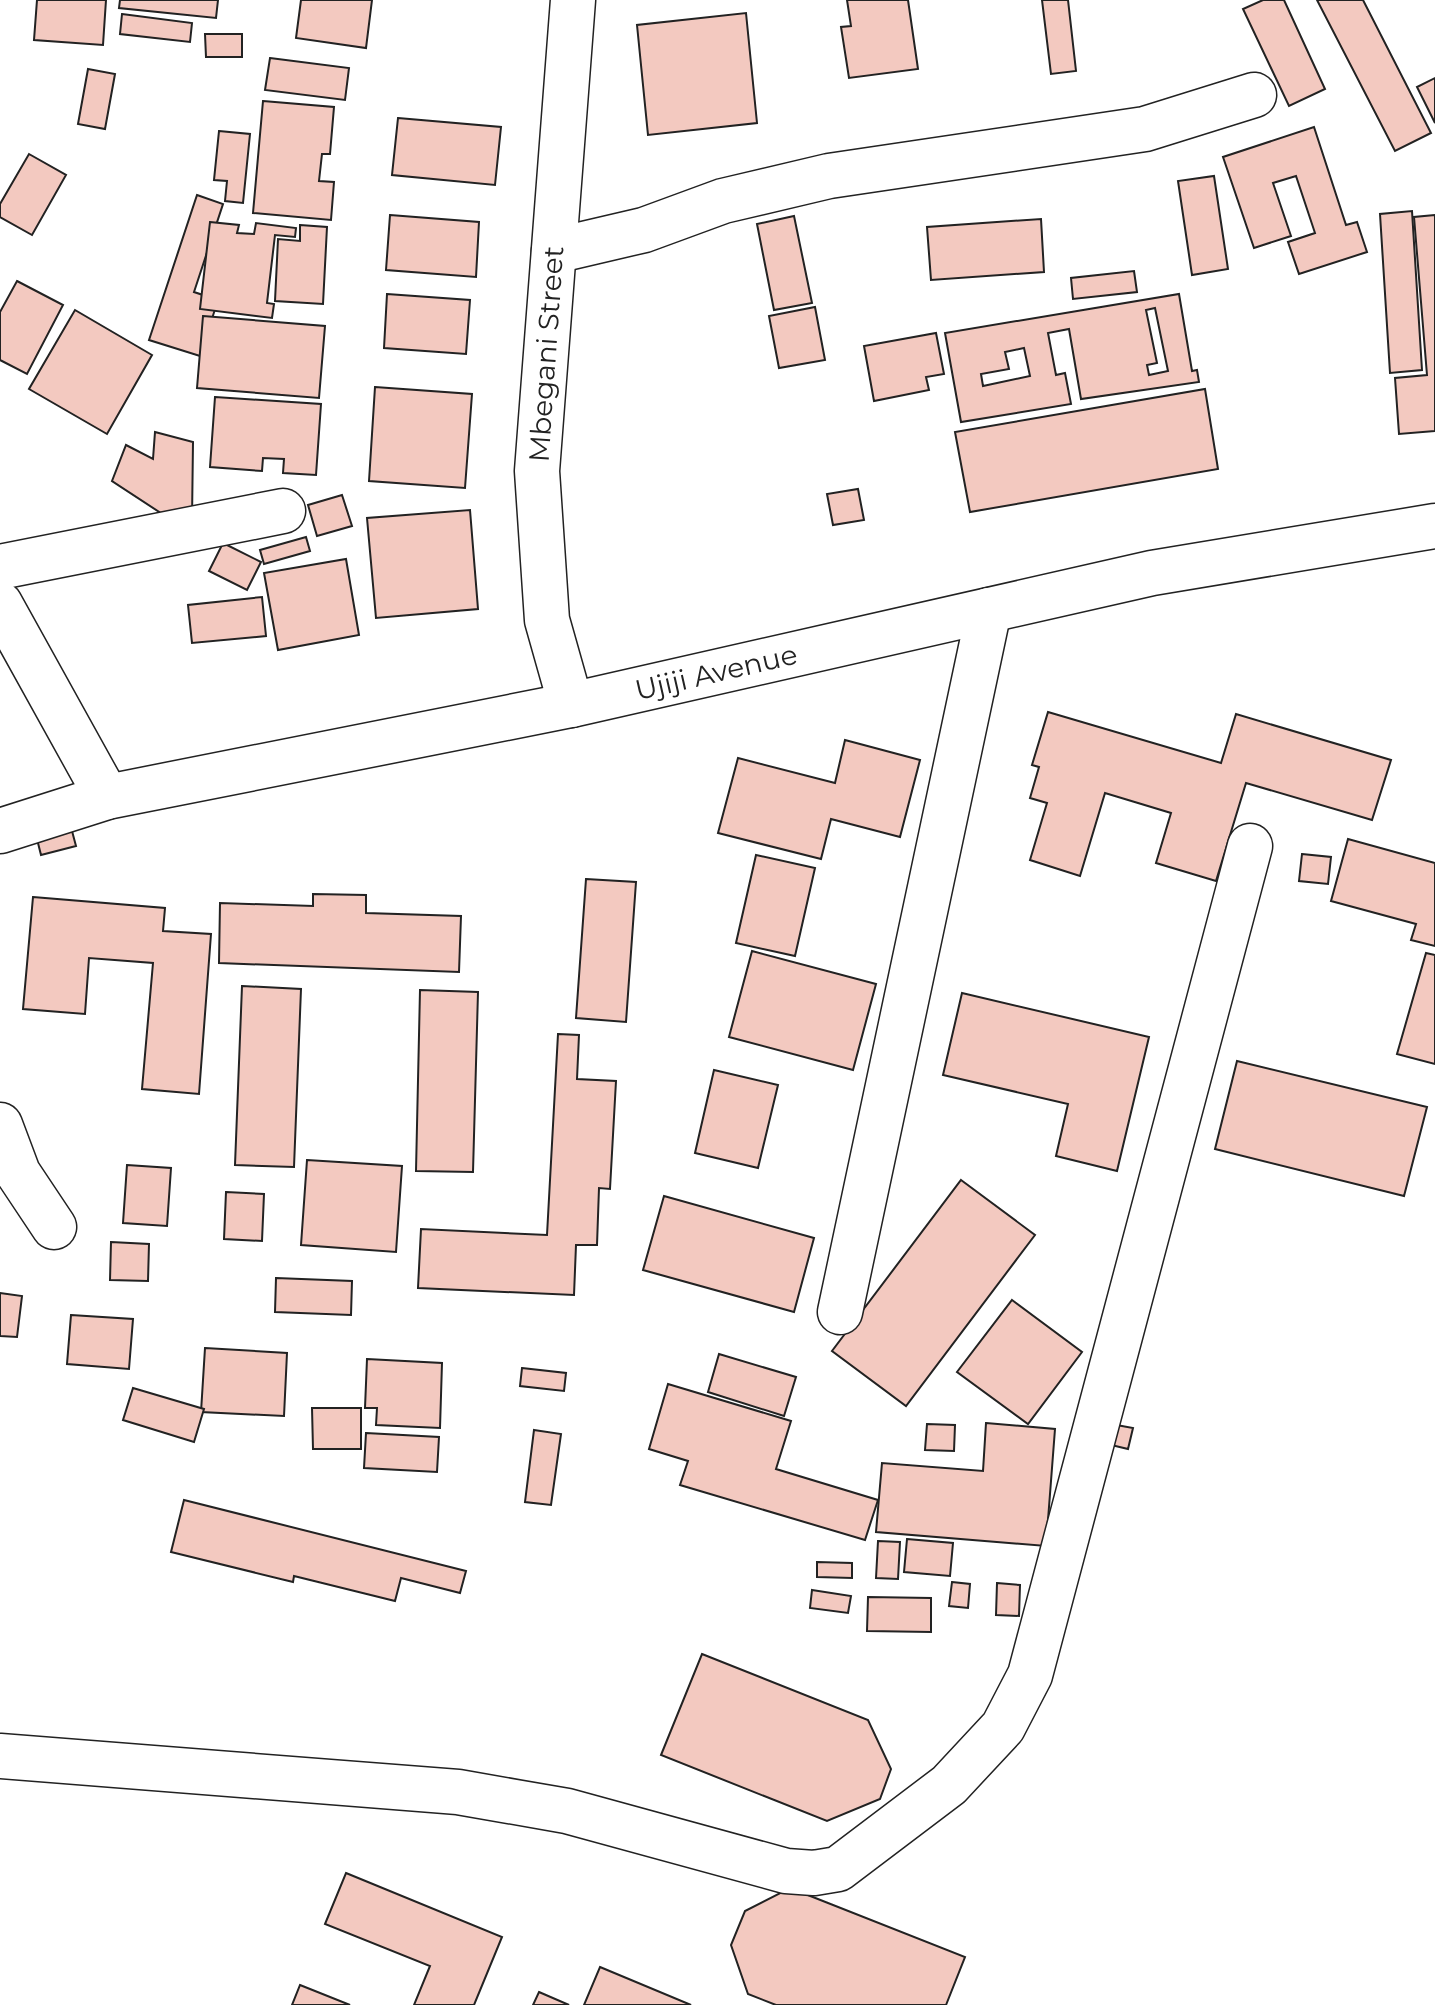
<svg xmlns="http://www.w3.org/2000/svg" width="1435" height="2005" font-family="Montserrat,sans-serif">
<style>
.building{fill:#f3c9c0;stroke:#222;stroke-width:2;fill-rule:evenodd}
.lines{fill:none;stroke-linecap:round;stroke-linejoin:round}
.minor-casing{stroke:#222;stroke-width:47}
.highway-casing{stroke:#222;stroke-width:47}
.minor{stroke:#fff;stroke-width:44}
.highway{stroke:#fff;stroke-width:44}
.labels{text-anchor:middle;stroke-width:6;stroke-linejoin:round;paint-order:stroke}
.street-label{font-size:28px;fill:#222;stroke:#fff}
</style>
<rect width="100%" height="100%" fill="#fff"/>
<!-- building -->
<g class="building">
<path d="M37,0H106L103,45L34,40Z"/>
<path d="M120,0H218L216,18L119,8Z"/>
<path d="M301,0H372L366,48L296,38Z"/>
<path d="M847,0H908L918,69L849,78L841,27L851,26Z"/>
<path d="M1042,0H1068L1076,71L1051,74Z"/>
<path d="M1263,0H1284L1325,89L1289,106L1243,9Z"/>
<path d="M1317,0H1363L1431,133L1395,151Z"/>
<path d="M746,13L757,123L648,135L637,25Z"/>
<path d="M122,14L192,23L190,42L120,34Z"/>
<path d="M205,34H242V57H206Z"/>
<path d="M270,58L349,68L345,100L265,90Z"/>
<path d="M88,69L115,74L105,129L78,124Z"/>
<path d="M1435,78V123L1417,87Z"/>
<path d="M263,101L334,107L330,154H322L319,181L334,182L331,220L253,213Z"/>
<path d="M398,118L501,127L495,185L392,175Z"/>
<path d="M1314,127L1346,225L1357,222L1367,252L1299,274L1288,242L1315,233L1296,176L1273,183L1291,236L1254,248L1223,157Z"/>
<path d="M219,131L250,134L243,203L225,201L227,181L214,180Z"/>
<path d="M29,154L66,175L32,235L0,217V204Z"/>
<path d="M1214,176L1228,269L1192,275L1178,181Z"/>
<path d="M197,195L223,204L194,292L218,300L200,356L149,340Z"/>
<path d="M1412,211L1422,370L1390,373L1380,214Z"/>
<path d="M390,215L479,222L476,277L386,270Z"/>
<path d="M1435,215V431L1399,434L1395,378L1427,375L1414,217Z"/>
<path d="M794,216L812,303L774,310L757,224Z"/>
<path d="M1041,219L1044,272L931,280L927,227Z"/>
<path d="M210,222L239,225L237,233L254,234L256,223L296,228L295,237L275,235L267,303L274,304L272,318L200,309Z"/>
<path d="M300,225L327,227L323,304L275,301L278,239L300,241Z"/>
<path d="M1134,271L1137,292L1073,299L1071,278Z"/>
<path d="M17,281L63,305L27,374L0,360V312Z"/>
<path d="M387,294L470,300L466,354L384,348Z"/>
<path d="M1179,294L1192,371L1197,370L1199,382L1081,399L1069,329L1048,333L1056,375L1065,373L1071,404L961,422L945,333ZM1155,308L1168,371L1149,375L1147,365L1157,363L1146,310ZM1024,348L1030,376L983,386L981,374L1009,369L1005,352Z"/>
<path d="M815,307L825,360L779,368L769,316Z"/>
<path d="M75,310L152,355L107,434L29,389Z"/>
<path d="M203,316L325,326L319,398L197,388Z"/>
<path d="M936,333L944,374L926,377L929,390L874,401L864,346Z"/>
<path d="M375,387L472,394L465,488L369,481Z"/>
<path d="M1205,389L1218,469L970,512L955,432Z"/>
<path d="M215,397L321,404L316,475L283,473L284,459L263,458L262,471L210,467Z"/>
<path d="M155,432L193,442L192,520L179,525L112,481L126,445L153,459Z"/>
<path d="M858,489L864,520L833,525L827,494Z"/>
<path d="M342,495L352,526L317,536L308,505Z"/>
<path d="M470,510L478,609L376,618L367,518Z"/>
<path d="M306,537L310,551L264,564L260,550Z"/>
<path d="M223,543L261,562L247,590L209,571Z"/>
<path d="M346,559L359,635L278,650L264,573Z"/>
<path d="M262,597L266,636L192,643L188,605Z"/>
<path d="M1048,712L1221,763L1236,714L1391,760L1372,820L1246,783L1216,881L1156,863L1171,813L1105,793L1080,876L1030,860L1047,803L1030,798L1039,767L1032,765Z"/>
<path d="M845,740L920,760L900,837L831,819L821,859L718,833L738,758L835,783Z"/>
<path d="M72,831L76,846L41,855L37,839Z"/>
<path d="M1348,839L1435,863V946L1411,940L1416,924L1331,901Z"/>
<path d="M1302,854L1331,857L1328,884L1299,881Z"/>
<path d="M756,855L815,868L795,956L736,943Z"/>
<path d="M586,879L636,882L626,1022L576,1018Z"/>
<path d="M313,894L366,895V913L461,916L459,972L219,963L220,903L313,906Z"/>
<path d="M33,897L165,908L163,931L211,934L199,1094L142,1089L153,963L89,958L85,1014L23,1009Z"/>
<path d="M752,951L876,984L853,1070L729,1037Z"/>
<path d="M1426,953L1435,955V1064L1397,1054Z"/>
<path d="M242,986L301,989L294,1167L235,1165Z"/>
<path d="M420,990L478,992L473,1172L416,1171Z"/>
<path d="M962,993L1149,1037L1117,1171L1056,1156L1068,1104L943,1075Z"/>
<path d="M558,1034L579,1035L577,1079L616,1081L610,1189L599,1188L597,1245H576L574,1295L418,1288L421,1229L547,1235Z"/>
<path d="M1237,1061L1427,1107L1404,1196L1215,1149Z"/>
<path d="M714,1070L778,1085L758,1168L695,1153Z"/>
<path d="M307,1160L402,1166L396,1252L301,1245Z"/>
<path d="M127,1165L171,1168L167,1226L123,1223Z"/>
<path d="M961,1180L1035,1235L906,1406L832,1351Z"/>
<path d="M226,1192L264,1194L262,1241L224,1239Z"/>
<path d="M664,1196L814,1238L794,1312L643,1270Z"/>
<path d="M111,1242L149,1244L148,1281L110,1280Z"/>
<path d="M276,1278L352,1281L351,1315L275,1312Z"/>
<path d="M0,1293L22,1296L17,1337L0,1336Z"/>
<path d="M1012,1300L1082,1352L1028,1424L957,1372Z"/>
<path d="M71,1315L133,1319L129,1369L67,1364Z"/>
<path d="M205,1348L287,1353L284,1416L201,1412Z"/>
<path d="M719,1354L796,1377L784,1416L708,1392Z"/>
<path d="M367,1359L442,1363L440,1428L376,1425L377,1408H365Z"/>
<path d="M522,1368L566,1373L564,1391L520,1386Z"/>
<path d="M668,1384L791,1421L776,1469L878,1500L865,1540L680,1485L688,1461L649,1449Z"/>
<path d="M133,1388L204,1409L194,1442L123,1420Z"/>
<path d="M312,1408H361V1449H313Z"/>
<path d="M986,1423L1055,1429L1046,1546L876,1532L882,1463L983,1471Z"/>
<path d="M927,1424L955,1425L954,1451L925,1450Z"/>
<path d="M1111,1424L1133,1428L1128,1449L1107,1444Z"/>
<path d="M534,1430L561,1434L551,1505L525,1502Z"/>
<path d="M366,1433L439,1437L437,1472L364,1468Z"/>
<path d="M184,1500L466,1571L460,1593L401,1578L395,1601L294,1576L293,1582L171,1552Z"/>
<path d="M907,1539L953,1543L950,1576L904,1572Z"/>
<path d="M878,1541L900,1542L898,1579L876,1578Z"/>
<path d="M817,1562L852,1563V1578L817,1577Z"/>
<path d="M952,1582L970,1584L968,1608L949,1606Z"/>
<path d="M997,1583L1020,1585L1019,1616L996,1615Z"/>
<path d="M812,1590L851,1596L848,1613L810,1608Z"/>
<path d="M868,1597L931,1598V1632L867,1631Z"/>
<path d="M702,1654L868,1720L891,1769L880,1799L827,1821L661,1755Z"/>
<path d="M346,1873L502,1937L474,2005H414L430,1966L325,1924Z"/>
<path d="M790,1888L965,1957L946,2005H776L748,1994L731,1945L745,1911Z"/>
<path d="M600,1967L691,2005H584Z"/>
<path d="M300,1985L350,2005H292Z"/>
<path d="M539,1992L569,2005H533Z"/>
</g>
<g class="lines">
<!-- minor casing -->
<g class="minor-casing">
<g id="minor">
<path d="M554,251L644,230L723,201L829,176L1145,129L1254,95"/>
<path d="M0,567L283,511"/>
<path d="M0,604L107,797"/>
<path d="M571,705L547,620L537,471L573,0"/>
<path d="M0,1125L18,1173L54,1227"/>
<path d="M840,1312L989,610"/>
<path d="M0,1756L458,1792L567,1811L786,1871L814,1873L838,1869L949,1785L1003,1727L1030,1675L1250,846"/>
</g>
</g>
<!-- highway casing -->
<g class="highway-casing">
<path id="highway" d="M0,831L107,797L571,705L1152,573L1435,526"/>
</g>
<!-- minor -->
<use href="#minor" class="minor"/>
<!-- highway -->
<use href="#highway" class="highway"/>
</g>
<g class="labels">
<!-- street labels -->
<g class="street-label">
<text transform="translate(546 354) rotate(-86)" y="10">Mbegani Street</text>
<text transform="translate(716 672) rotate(-13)" y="10">Ujiji Avenue</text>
</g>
</g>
</svg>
